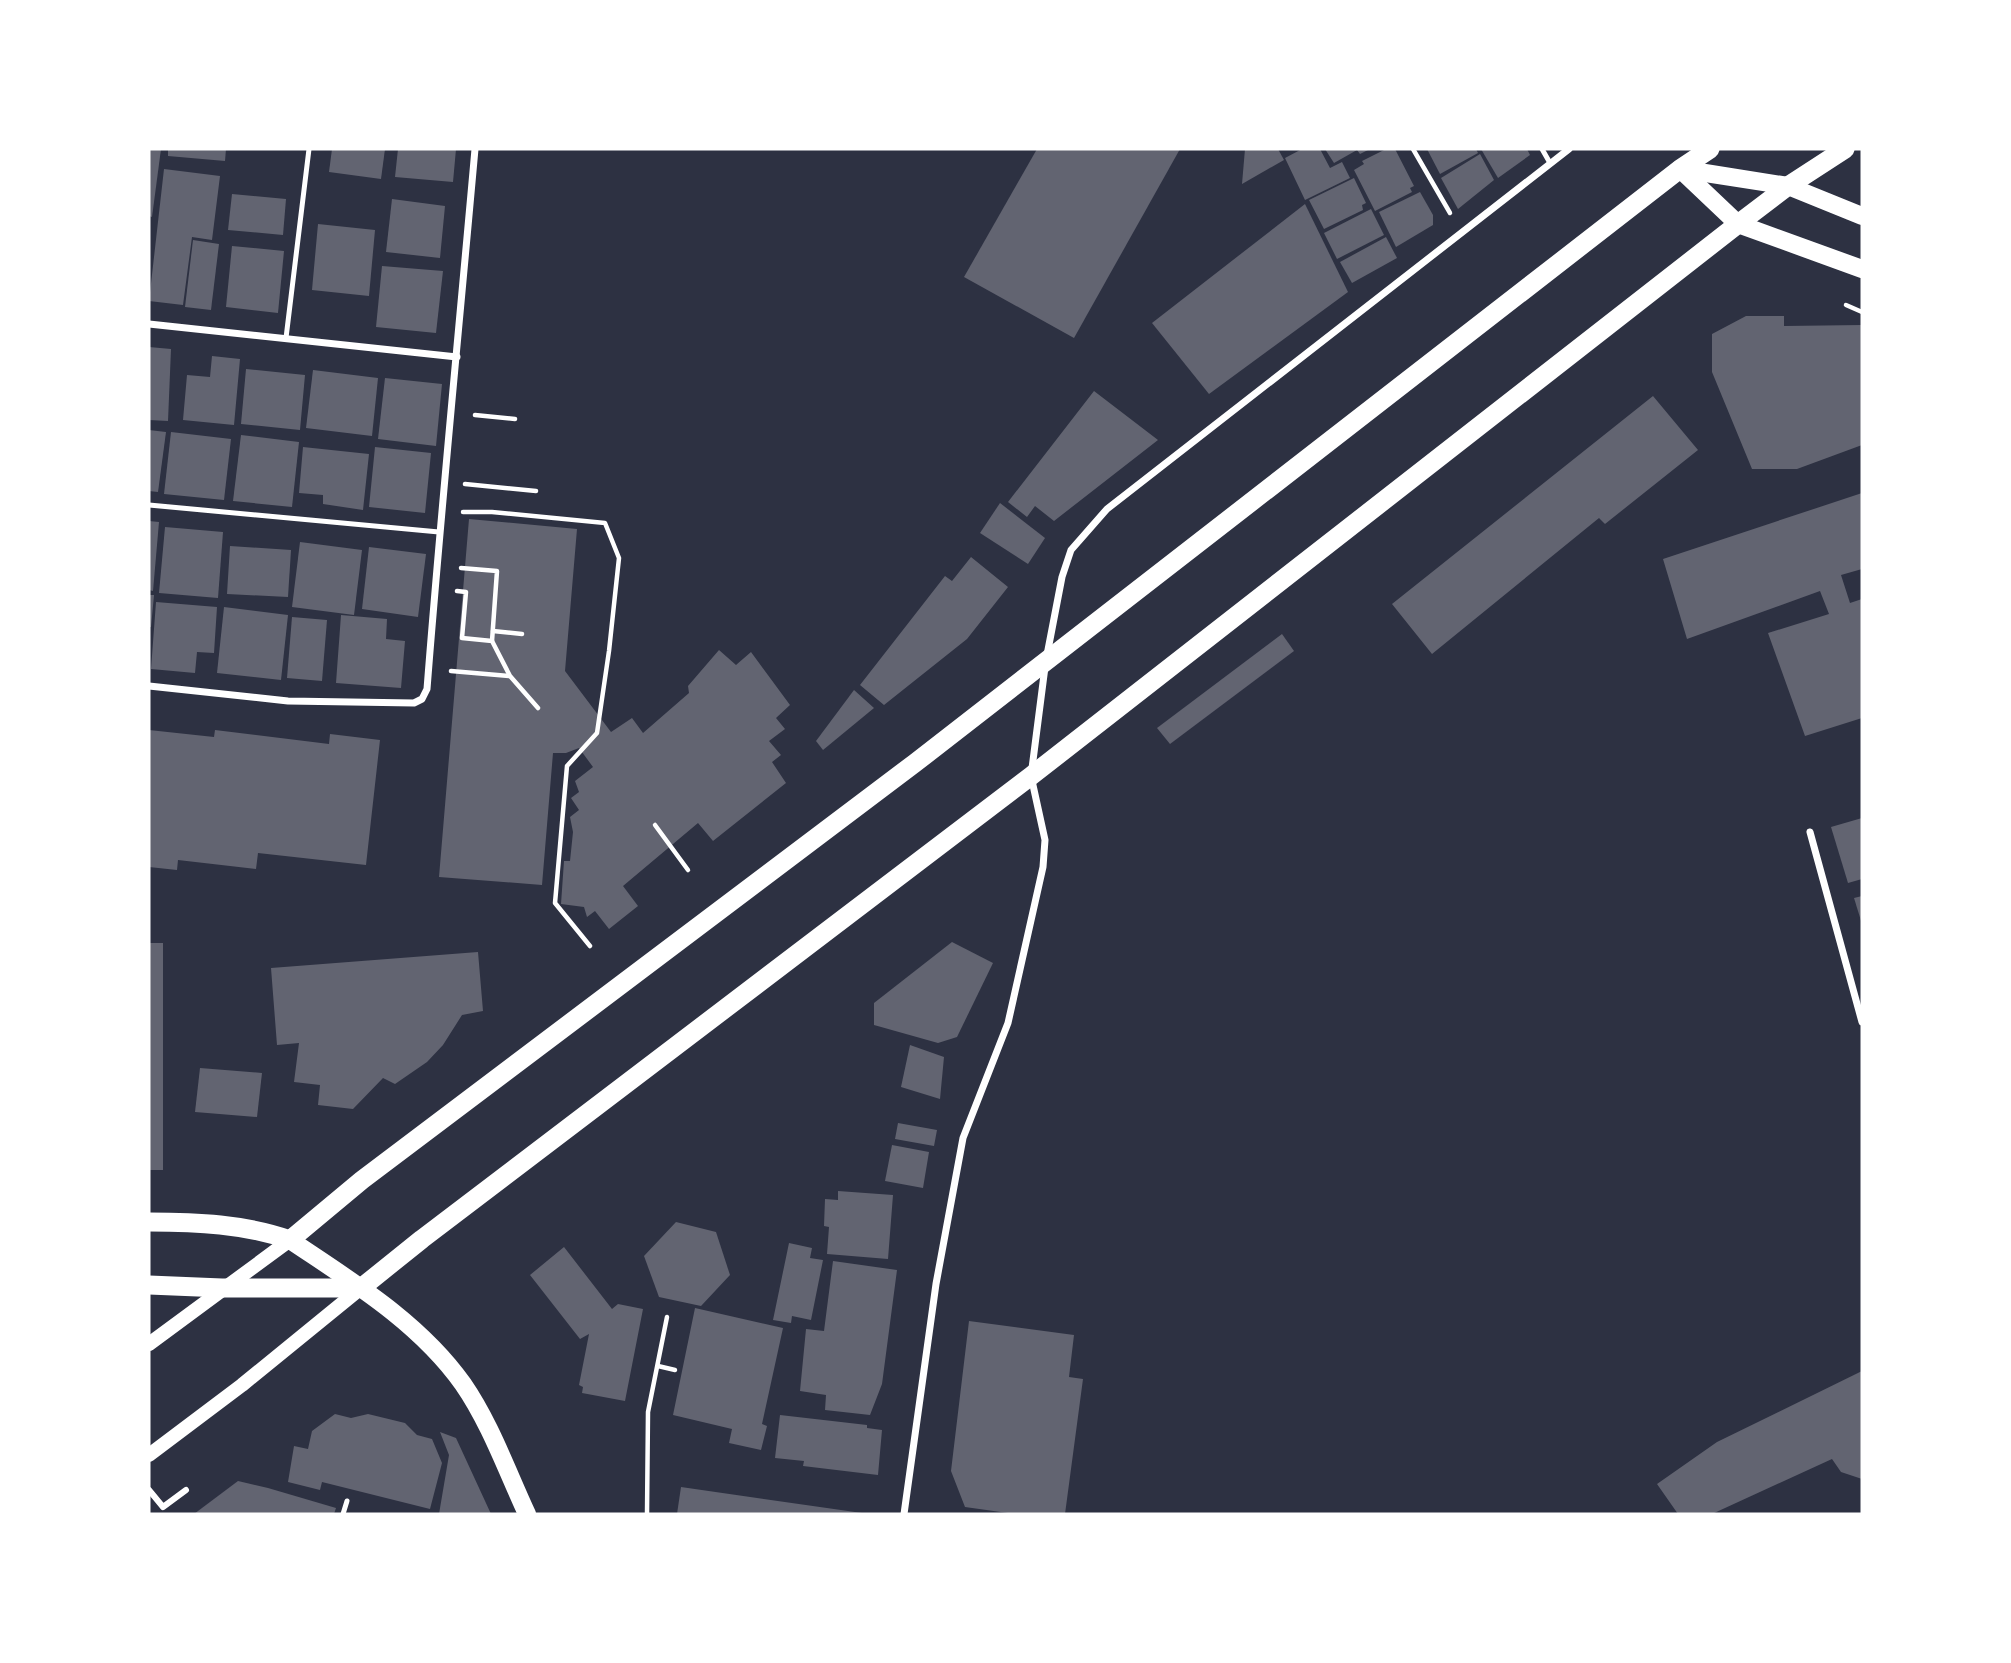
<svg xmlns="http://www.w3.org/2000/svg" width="2011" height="1663" font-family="'PT Sans',sans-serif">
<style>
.building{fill:#626471}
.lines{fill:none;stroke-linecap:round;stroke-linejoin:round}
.path{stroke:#fff;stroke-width:4.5}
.service{stroke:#fff;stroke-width:5}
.pedestrian{stroke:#fff;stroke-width:6}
.minor{stroke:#fff;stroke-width:7}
.secondary{stroke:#fff;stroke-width:14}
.primary{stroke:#fff;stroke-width:18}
.trunk{stroke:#fff;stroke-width:19}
</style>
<rect width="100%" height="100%" fill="#2d3142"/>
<!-- building -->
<g class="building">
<path d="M149,149H161L152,217L149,216Z"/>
<path d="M168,149H226L225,161L168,156Z"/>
<path d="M332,149H385L381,179L329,172Z"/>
<path d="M398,149H456L453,182L395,177Z"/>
<path d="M1037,149H1180L1074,338L964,277Z"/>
<path d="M1245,149H1278L1284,160L1242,184Z"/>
<path d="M1302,149H1320L1330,168L1342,162L1350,178L1305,200L1285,158Z"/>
<path d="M1325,149H1370L1360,154L1357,150L1334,163Z"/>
<path d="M1386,149H1395L1414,186L1410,188L1412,192L1375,211L1354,170L1364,164L1362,161Z"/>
<path d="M1427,149H1476L1478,153L1440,174Z"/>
<path d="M1481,149H1527L1530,155L1498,178Z"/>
<path d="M1480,154L1494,180L1458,209L1441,178Z"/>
<path d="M164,169L220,176L212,240L192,237L183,305L149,301Z"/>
<path d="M1354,178L1366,203L1362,205L1363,210L1324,229L1309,200Z"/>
<path d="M1420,192L1433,215V225L1396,247L1379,212Z"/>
<path d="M232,194L286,199L283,235L228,230Z"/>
<path d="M392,199L445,206L440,258L386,252Z"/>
<path d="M1305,204L1348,292L1209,394L1152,323Z"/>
<path d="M1371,209L1384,235L1337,259L1324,233Z"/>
<path d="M318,224L375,230L369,296L312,290Z"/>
<path d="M1386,237L1397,258L1352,283L1340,262Z"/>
<path d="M193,240L219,244L211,310L185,307Z"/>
<path d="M232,246L284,251L278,313L226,307Z"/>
<path d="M382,266L443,271L436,333L376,327Z"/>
<path d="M1746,316H1784V326L1862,325V445L1797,469H1752L1712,372V334Z"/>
<path d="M149,347L171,349L168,421L149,420Z"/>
<path d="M212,356L240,359L234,425L183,420L187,375L210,377Z"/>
<path d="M246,369L305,375L300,430L241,424Z"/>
<path d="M313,370L378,378L372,436L306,428Z"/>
<path d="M385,378L442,384L436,446L378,439Z"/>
<path d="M1094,391L1158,440L1054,521L1035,506L1027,517L1008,502Z"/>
<path d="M1653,396L1698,450L1605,524L1599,518L1432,654L1392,604Z"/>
<path d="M149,430L166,432L158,492L149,491Z"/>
<path d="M171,432L231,439L224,500L164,494Z"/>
<path d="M241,435L299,442L292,507L233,501Z"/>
<path d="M303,447L369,454L363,510L323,504V495L299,493Z"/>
<path d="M375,447L431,453L425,513L369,507Z"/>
<path d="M1862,493V569L1841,575L1850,603L1862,599V718L1805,736L1768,633L1829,614L1820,591L1687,639L1663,559Z"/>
<path d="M1000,503L1045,538L1028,564L980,533Z"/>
<path d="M469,519L577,529L565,671L611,732L632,718L643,733L689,693L688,686L719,650L736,665L751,652L790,705L776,718L785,729L769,741L781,755L772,762L786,783L713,841L698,823L623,886L638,906L609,929L595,911L587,917L584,907L561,904L564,861H570L573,832L570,817L579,810L571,798L579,792L575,781L593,767L579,748L566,753H553L542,885L439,877Z"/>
<path d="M149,521L159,522L153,591L149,590Z"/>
<path d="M165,527L223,532L218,598L159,593Z"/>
<path d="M300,542L362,550L354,615L292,607Z"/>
<path d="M230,546L291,550L288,597L227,594Z"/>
<path d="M369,547L426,554L418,617L362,609Z"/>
<path d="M971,557L1008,587L967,639L884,705L860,685L945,576L952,581Z"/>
<path d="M149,595H154L151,627H149Z"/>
<path d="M156,602L217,607L214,653L197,652L195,673L151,669Z"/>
<path d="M224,607L288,615L281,680L217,673Z"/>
<path d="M341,615L387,619L386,639L405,641L401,688L336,683Z"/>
<path d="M292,617L327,620L322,681L287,678Z"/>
<path d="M1282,634L1294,651L1170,744L1157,728Z"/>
<path d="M854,690L874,708L823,750L816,741Z"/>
<path d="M149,730L214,737L215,730L329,744L330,734L380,740L366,865L258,853L256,869L178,860L177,870L149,867Z"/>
<path d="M1862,818V879L1848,883L1831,827Z"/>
<path d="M1862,896V924L1854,898Z"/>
<path d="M952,942L993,963L957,1037L938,1043L874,1025V1003Z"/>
<rect x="149" y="943" width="14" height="227"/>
<path d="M478,952L483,1011L462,1015L443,1045L427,1062L395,1084L383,1078L353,1109L318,1105L320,1085L294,1082L299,1043L277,1045L271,968Z"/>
<path d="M910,1045L944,1057L940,1099L901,1087Z"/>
<path d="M200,1068L262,1073L257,1117L195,1112Z"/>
<path d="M898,1123L937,1130L934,1146L895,1139Z"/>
<path d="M892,1145L929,1152L923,1188L885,1181Z"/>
<path d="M838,1191L893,1195L888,1259L827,1254L829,1227L824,1226L825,1199L838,1200Z"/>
<path d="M676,1222L716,1232L730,1275L701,1306L659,1297L644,1256Z"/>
<path d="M789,1243L812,1248L810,1258L823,1260L811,1320L792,1316L791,1323L773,1320Z"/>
<path d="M564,1247L612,1309L618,1304L643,1309L625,1401L582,1393L583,1387L579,1385L589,1334L580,1339L530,1275Z"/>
<path d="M833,1261L897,1270L882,1384L870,1415L825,1410L826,1395L800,1391L806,1329L824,1331Z"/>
<path d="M695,1308L783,1328L762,1424L767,1426L761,1450L729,1443L732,1429L673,1415Z"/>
<path d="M969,1321L1074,1335L1069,1377L1083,1379L1065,1514H1015L965,1507L951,1471Z"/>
<path d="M1862,1371V1479L1841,1472L1832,1459L1712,1514H1678L1657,1484L1717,1442Z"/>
<path d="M335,1414L351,1418L368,1414L405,1423L417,1435L432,1439L442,1463L430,1509L322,1482L320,1490L288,1482L294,1446L308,1449L312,1431Z"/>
<path d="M780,1415L867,1425V1428L882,1430L878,1475L803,1466L804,1461L775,1458Z"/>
<path d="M440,1432L456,1438L491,1514H439L449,1455Z"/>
<path d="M238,1481L268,1488L336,1508L334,1514H194Z"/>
<path d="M681,1487L862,1513V1514H677Z"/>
</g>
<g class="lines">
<!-- path -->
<g class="path">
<path d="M1413,149L1450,213"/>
<path d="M1846,305L1862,312"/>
<path d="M475,415L515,419"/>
<path d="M465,484L536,491"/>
<path d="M463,512H492L605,523L619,558L609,651L597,733L567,766L555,903L590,946"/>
<path d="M461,568L497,571L492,641"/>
<path d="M457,591L466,592L462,638L492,641L510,676L538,708"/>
<path d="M493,631L522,634"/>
<path d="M451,671L509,676"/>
<path d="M655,825L688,870"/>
<path d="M658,1366L675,1370"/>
<path d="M647,1514L648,1412L667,1317"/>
</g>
<!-- service -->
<g class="service">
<path d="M1542,149L1550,163"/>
<path d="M286,338L309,149"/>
<path d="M149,505L439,532"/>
<path d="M343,1514L347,1501"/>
</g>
<!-- pedestrian -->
<path class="pedestrian" d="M149,1490L163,1507L186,1490"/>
<!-- minor -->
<g class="minor">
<path d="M149,324L457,357"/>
<path d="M1047,655L1062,577L1071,550L1107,509L1569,149"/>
<path d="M149,686L288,701L414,703L422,699L427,689C441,509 459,329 475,149"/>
<path d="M1810,832L1862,1022"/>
<path d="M904,1514L936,1284L963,1138L1008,1023L1043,867L1045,840L1031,776L1045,667"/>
</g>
<!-- secondary -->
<g class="secondary">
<path d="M149,1344L290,1240"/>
<path d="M149,1455L242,1385L361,1288"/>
</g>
<!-- primary -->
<g class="primary">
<path d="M1680,169L1738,224L1862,269"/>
<path d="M1680,169L1788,186L1862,216"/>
<path d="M290,1240C351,1281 419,1322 463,1384C490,1423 507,1471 527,1514"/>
</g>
<!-- trunk -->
<g class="trunk">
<path d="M149,1222C196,1222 245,1224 290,1240L362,1180L915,763L1680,169L1710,149"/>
<path d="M149,1285L222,1288H361L422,1239L1031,776L1738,224L1788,186L1845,149"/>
</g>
</g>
<!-- border -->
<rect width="2011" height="1663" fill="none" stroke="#ffffff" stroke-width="301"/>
</svg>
